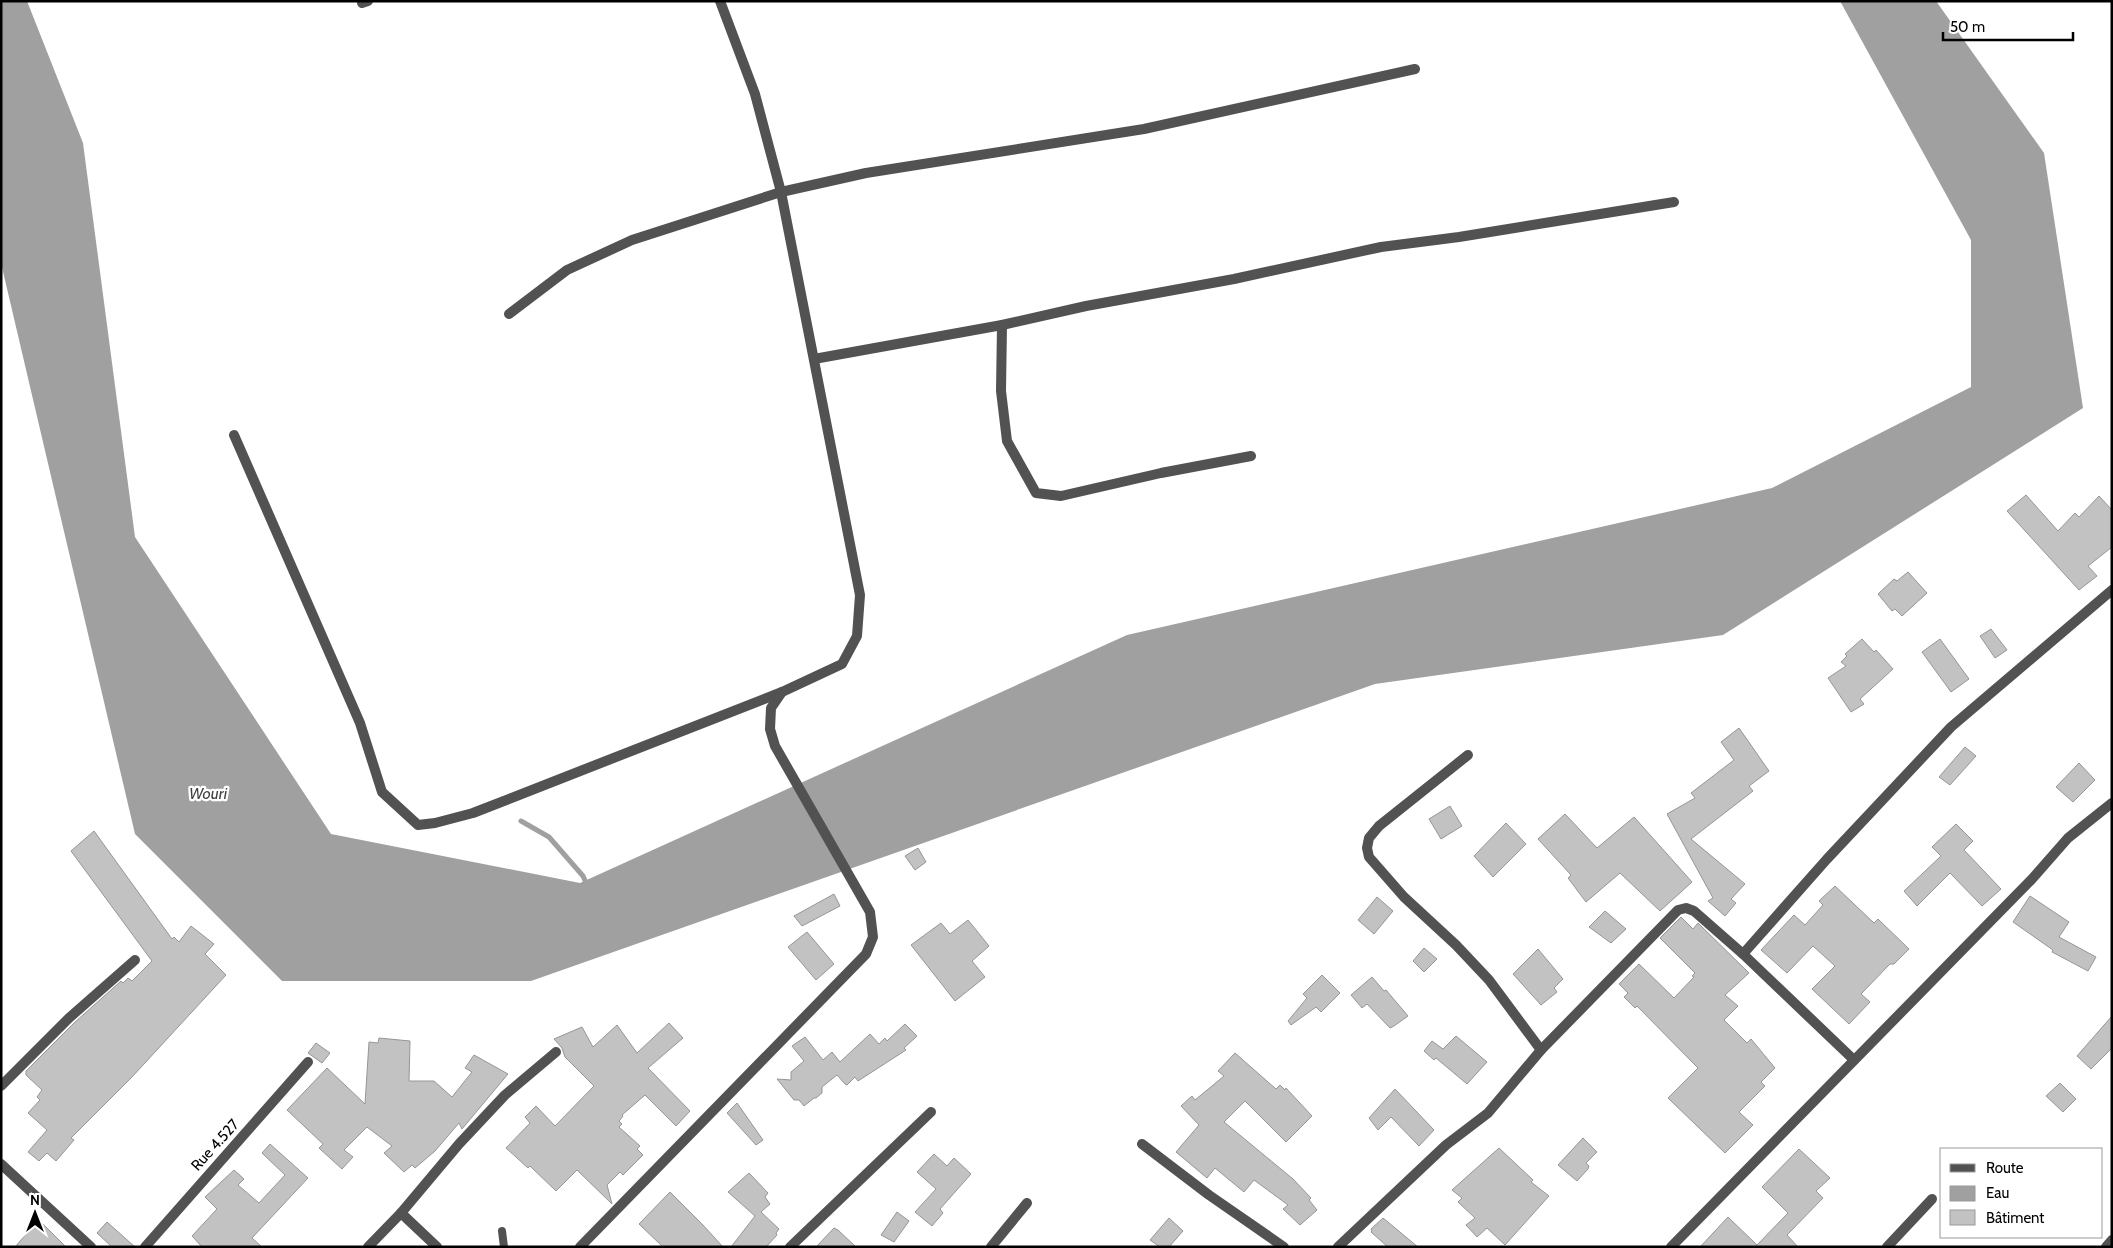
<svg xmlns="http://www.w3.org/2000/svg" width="2113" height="1248" font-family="Cabin,sans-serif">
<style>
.water{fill:#a0a0a0}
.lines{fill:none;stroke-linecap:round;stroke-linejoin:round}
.stream{stroke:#a0a0a0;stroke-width:5}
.building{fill:#c2c2c2;stroke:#969696}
.service{stroke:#525252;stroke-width:8}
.minor{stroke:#525252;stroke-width:10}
.labels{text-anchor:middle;stroke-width:4.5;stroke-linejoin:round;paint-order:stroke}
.street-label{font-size:15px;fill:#000;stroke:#fff}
.water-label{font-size:16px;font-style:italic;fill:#414141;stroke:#fff}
</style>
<rect width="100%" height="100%" fill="#fff"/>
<!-- water -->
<path class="water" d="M1,1H27L83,143L135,537L331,834L580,883L1127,635L1772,488L1971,387V240L1840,1H1936L2044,153L2083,408L1723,635L1375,684L531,981H282L135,834L1,263Z"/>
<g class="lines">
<!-- stream -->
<path class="stream" d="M521,821L549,837L583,876L587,885"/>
</g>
<!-- building -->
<g class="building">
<path d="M2026,495L2058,531L2075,513L2079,517L2099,496L2112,510V547L2088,566L2097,576L2079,590L2007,511Z"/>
<path d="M1908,572L1927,593L1902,616L1895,609L1892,611L1878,594L1894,579L1897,581Z"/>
<path d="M1991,629L2007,650L1995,658L1980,636Z"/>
<path d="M1862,639L1874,652L1876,650L1893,669L1860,699L1864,704L1851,712L1828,678L1846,666L1841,662L1847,656L1845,654Z"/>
<path d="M1940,639L1969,679L1951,692L1922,652Z"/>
<path d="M1739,728L1769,771L1749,786L1753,791L1691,839L1745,884L1731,899L1736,903L1725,916L1708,901L1713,898L1667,814L1695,798L1691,793L1734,760L1721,742Z"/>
<path d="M1965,747L1976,756L1950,785L1939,777Z"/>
<path d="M2079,763L2095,780L2073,802L2056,787Z"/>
<path d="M1450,806L1462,826L1441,839L1429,819Z"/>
<path d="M1565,814L1597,848L1634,817L1692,882L1660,911L1620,873L1586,902L1568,878L1571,875L1538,839Z"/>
<path d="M1506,823L1526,844L1493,877L1474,856Z"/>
<path d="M1956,824L1973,841L1964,850L2001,889L1982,906L1950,873L1917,906L1904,891L1941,856L1932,847Z"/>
<path d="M94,831L172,939L174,937L179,942L191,926L214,944L205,954L226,975L132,1077L71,1138L74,1140L56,1161L47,1153L39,1161L28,1152L47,1130L28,1113L40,1100L37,1097L42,1090L26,1075V1071L74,1023L121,981L123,983L128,978L132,981L152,961L71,851Z"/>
<path d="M918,848L926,862L915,870L905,856Z"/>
<path d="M1835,886L1874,923L1878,919L1909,949L1894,964H1890L1861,994L1870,1002L1849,1024L1812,989L1835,966L1813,946L1787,973L1761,950L1794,915L1805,925L1823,905L1819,901Z"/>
<path d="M834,894L840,906L802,926L794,916Z"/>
<path d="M2030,896L2069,922L2059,937L2096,957L2088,971L2052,952L2053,950L2013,922Z"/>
<path d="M1377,897L1393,911L1374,934L1358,920Z"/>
<path d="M1605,911L1626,929L1611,943L1589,927Z"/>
<path d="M1681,917L1693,929L1698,923L1749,973L1725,995L1738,1006L1724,1020L1747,1043L1751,1039L1775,1068L1761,1082L1765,1086L1739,1112L1753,1125L1725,1153L1668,1098L1698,1068L1637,1006L1635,1008L1624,997L1628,993L1619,984L1639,964L1674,998L1694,977L1692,976L1695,973L1660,938Z"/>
<path d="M968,920L989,946L972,961L985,977L955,1001L911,945L941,923L950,934Z"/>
<path d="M807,932L834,964L816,980L788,947Z"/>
<path d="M1424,948L1437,959L1424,972L1413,961Z"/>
<path d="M1538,949L1563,979L1554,988L1557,992L1541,1005L1513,974Z"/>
<path d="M1322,975L1340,993L1321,1012L1316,1007L1291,1025L1288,1021L1307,998L1303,994Z"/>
<path d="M1372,977L1384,991L1386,990L1408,1016L1394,1026L1390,1028L1367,1004L1362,1008L1351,995Z"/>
<path d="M2112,1016V1048L2091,1069L2077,1056Z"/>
<path d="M669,1023L683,1038L648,1068L690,1111L676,1126L645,1095L622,1115L623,1116L619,1121L622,1124L619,1127L640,1146L637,1149L643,1155L623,1175L620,1172L607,1185L612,1204L577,1170L556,1191L530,1166L528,1168L506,1148L530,1123L525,1117L536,1106L555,1126L594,1086L565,1057L562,1048L554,1039L582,1027L593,1047L617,1025L637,1053Z"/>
<path d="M905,1024L917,1036L904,1048L906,1050L858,1081L855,1077L847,1085L845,1084L837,1075L822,1087V1093L816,1098H814L804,1106L799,1100H794L777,1079L791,1080V1072L804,1061L792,1046L805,1037L823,1060L832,1052L840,1062L870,1034L879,1044L885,1038L887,1041Z"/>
<path d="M1456,1036L1487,1062L1467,1084L1436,1058L1434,1060L1424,1051L1432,1041L1443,1049Z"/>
<path d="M379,1038L410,1041L409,1081H434L452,1097L472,1072L465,1068L474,1055L508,1074L462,1129L459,1123L435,1151L415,1168L412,1165L404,1172L384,1153L392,1146L367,1127L344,1150L353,1157L342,1169L319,1148L323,1144L287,1110L327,1068L365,1104L369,1042L378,1043Z"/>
<path d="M316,1043L330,1053L322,1063L308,1053Z"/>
<path d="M1235,1053L1276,1089L1280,1085L1285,1090L1286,1088L1312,1116L1286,1142L1245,1101L1224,1122L1293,1179L1311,1198L1309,1200L1317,1210L1300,1225L1283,1209L1288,1205L1254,1180L1244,1192L1215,1168L1207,1178L1176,1152L1199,1125L1181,1106L1192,1096L1195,1100L1224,1076L1218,1071Z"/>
<path d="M2060,1083L2076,1099L2063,1112L2046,1096Z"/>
<path d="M1395,1089L1434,1130L1419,1146L1391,1117L1378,1130L1369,1118Z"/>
<path d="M737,1103L763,1140L756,1145L727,1113Z"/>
<path d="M1583,1138L1597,1152L1586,1163L1589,1166L1588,1169L1577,1181L1558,1165Z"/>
<path d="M270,1144L308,1178L252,1238L262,1247H202L192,1236L217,1209L205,1197L234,1170L244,1179L238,1185L259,1203L285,1175L262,1153Z"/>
<path d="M1499,1148L1533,1180L1531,1182L1549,1196L1505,1245L1487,1228L1477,1237L1466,1225L1475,1218L1458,1202L1462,1198L1452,1190Z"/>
<path d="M1799,1149L1830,1178L1816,1191L1823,1198L1787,1235L1798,1247H1700L1728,1217L1757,1245L1788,1213L1762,1187Z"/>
<path d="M934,1154L947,1166L954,1158L971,1174L940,1209L943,1213L932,1226L915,1212L936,1189L917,1172Z"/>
<path d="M749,1173L768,1193L765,1197L770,1204L761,1212L779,1229L776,1233L777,1235L766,1247H731L755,1216L728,1192Z"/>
<path d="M670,1192L703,1225L723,1247H663L639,1224Z"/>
<path d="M897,1212L909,1221L894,1242L881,1235Z"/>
<path d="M1169,1218L1183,1231L1169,1247H1160L1150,1240Z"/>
<path d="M1383,1218L1418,1247H1388L1371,1232L1372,1231L1371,1229Z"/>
<path d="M41,1222L66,1247H15L33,1226L35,1228Z"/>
<path d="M107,1222L135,1247H112L97,1233Z"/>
<path d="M834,1228L838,1230L856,1247H816Z"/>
</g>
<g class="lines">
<!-- service -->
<path class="service" d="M502,1231L504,1247"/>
<!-- minor -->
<g class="minor">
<path d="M362,3L368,1"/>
<path d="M509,314L567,270L632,240L781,192L866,173L1144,129L1415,69"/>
<path d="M1002,325L1001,391L1007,441L1036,493L1061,496L1161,473L1251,456"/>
<path d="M814,359L1002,325L1086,306L1234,279L1381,247L1459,237L1674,202"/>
<path d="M234,435L360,723L382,792L418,825L435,823L473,813L782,692"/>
<path d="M1468,755L1379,826L1369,838L1367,848L1369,857L1404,897L1456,945L1489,980L1541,1050"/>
<path d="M1854,1060L1743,954L1827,859L1951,727L2112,590"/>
<path d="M1,1086L69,1018L135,960"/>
<path d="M1142,1144L1209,1195L1284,1247"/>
<path d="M1,1164L91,1247"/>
<path d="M145,1247L308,1062"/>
<path d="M368,1247L401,1213"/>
<path d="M437,1247L401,1213L459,1144L505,1095L556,1052"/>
<path d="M580,1247L866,954L873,937L870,912L775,746L770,729L771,708L782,692L842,664L857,636L860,595L781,192L755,94L720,1"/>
<path d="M790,1247L931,1112"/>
<path d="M991,1247L1027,1203"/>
<path d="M1338,1247L1446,1145L1488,1113L1541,1050L1678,910L1686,908L1694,911L1743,954"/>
<path d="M1671,1247L2032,879L2068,838L2112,803"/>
<path d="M1887,1247L1932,1199"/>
<path d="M2106,1247L2112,1240"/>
</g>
</g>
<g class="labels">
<!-- street labels -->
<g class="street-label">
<text transform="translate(215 1145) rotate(-48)" y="5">Rue 4.527</text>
</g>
<!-- water labels -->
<g class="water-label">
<text x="208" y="799">Wouri</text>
</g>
</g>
<!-- border -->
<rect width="2113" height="1248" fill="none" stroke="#000000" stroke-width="5"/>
<!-- legend -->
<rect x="1940" y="1148" width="162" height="90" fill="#ffffff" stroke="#999999"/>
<rect x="1950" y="1164" width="25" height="8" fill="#525252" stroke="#999999"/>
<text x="1986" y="1173" font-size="15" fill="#000000">Route</text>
<rect x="1950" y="1186" width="25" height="15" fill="#a0a0a0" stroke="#999999"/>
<text x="1986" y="1198" font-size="15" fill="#000000">Eau</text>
<rect x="1950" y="1210" width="25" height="15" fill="#c2c2c2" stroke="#999999"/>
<text x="1986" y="1223" font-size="15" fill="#000000">Bâtiment</text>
<!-- north arrow -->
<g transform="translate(35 1213)" stroke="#ffffff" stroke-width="4" paint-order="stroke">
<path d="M0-4L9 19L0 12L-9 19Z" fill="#000000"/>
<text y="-8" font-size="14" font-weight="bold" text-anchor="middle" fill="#000000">N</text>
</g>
<!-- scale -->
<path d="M1943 32v8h130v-8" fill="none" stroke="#000000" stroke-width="2.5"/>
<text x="1950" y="32" font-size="15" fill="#000000" stroke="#ffffff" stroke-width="4" paint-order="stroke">50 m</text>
</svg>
